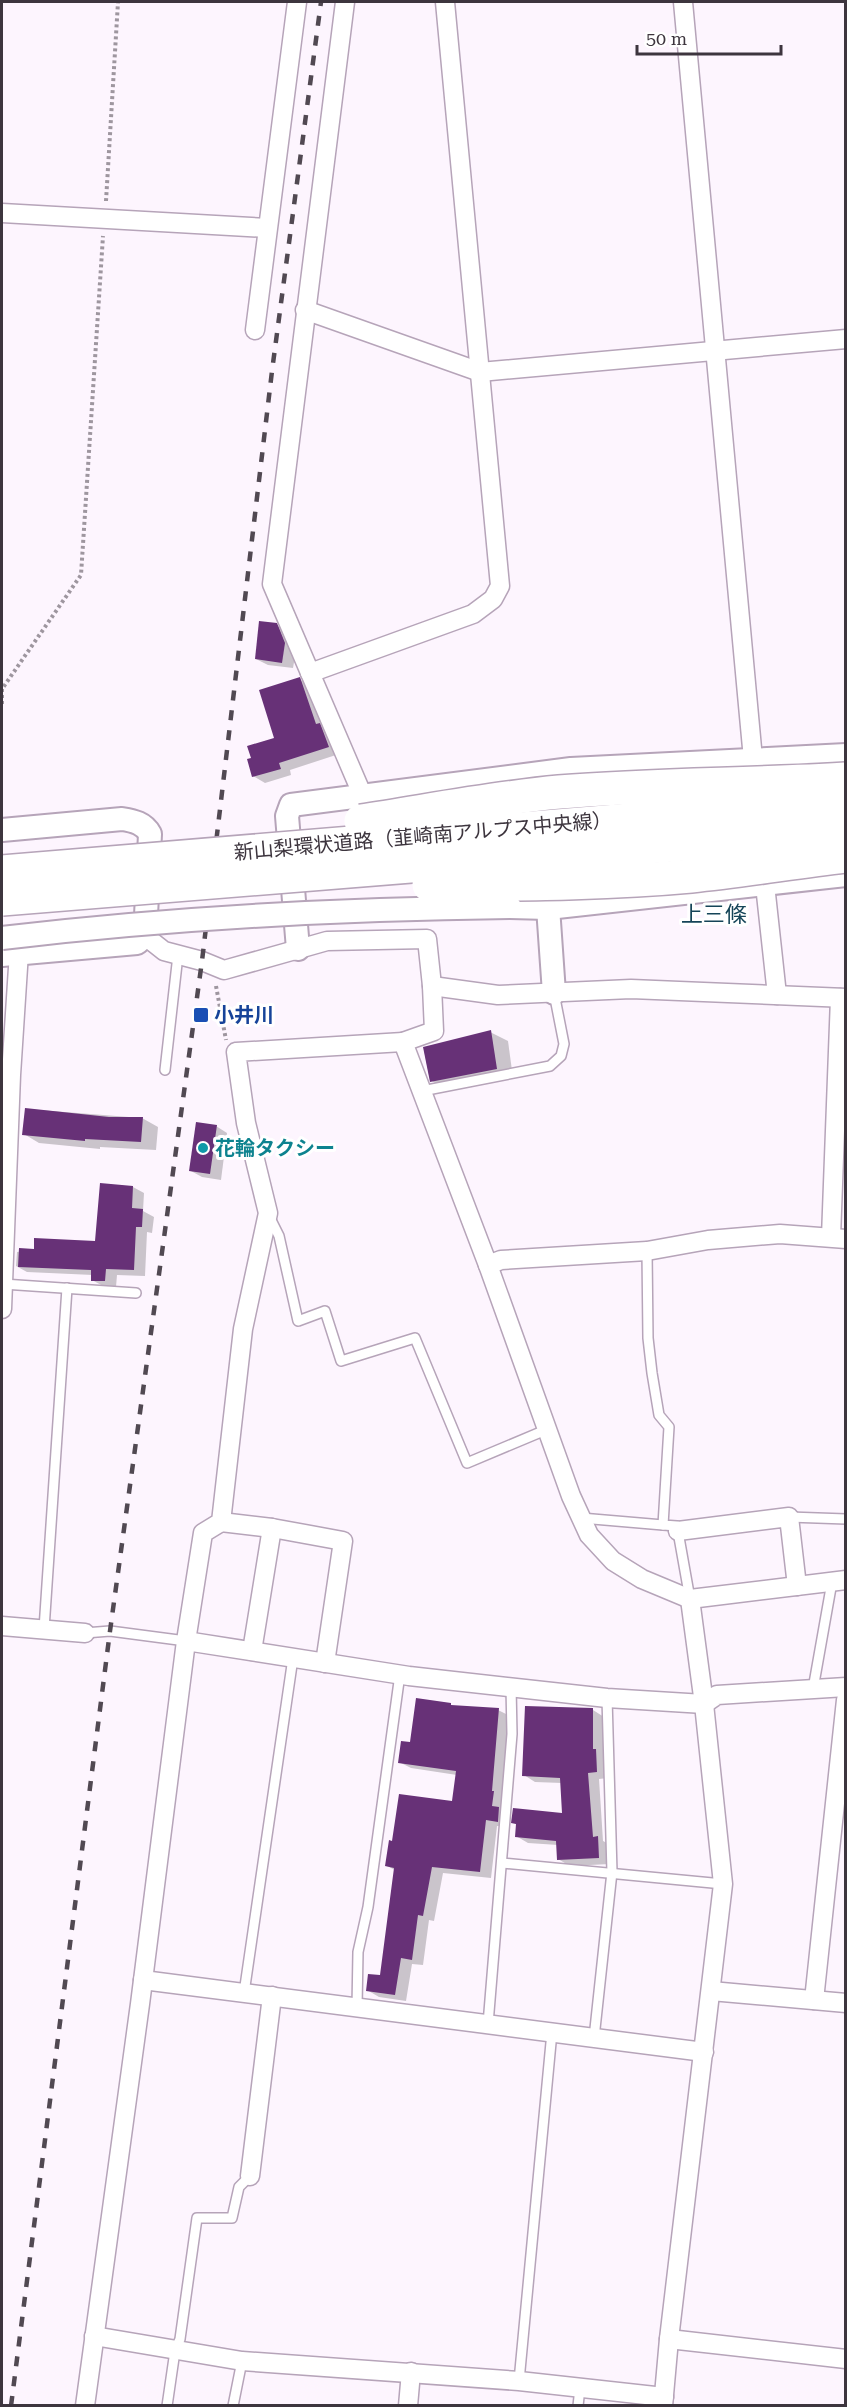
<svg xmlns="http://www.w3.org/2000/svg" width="847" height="2407" font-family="'Roboto Serif','Noto Sans JP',serif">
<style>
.shadow{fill:#0003}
.building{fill:#673177}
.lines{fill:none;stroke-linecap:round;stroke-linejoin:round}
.service-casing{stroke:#b6a4b9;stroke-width:12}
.minor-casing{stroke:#b6a4b9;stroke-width:21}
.tertiary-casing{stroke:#b6a4b9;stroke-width:26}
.path{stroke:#9e969f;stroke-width:4;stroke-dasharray:3 3;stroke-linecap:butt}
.service{stroke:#fff;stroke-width:9}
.minor{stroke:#fff;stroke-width:18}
.tertiary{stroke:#fff;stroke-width:22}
.rail{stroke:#514952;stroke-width:4.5;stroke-dasharray:10 10;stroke-linecap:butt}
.tertiary-bridge-casing{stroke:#b6a4b9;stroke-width:26;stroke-linecap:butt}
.motorway-bridge-casing{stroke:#b6a4b9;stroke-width:36;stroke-linecap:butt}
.tertiary-bridge{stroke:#fff;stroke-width:22}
.motorway-bridge{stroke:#fff;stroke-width:33}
.transit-dot{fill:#1a4fb4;stroke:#fff;stroke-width:2}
.culture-dot{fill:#0f9aa8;stroke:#fff;stroke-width:2}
.labels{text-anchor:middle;stroke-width:6;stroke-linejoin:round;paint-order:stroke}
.street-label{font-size:20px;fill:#3d353e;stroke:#fff}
.transit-label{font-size:20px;font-weight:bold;fill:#164399;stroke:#fff;text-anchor:start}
.culture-label{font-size:20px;font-weight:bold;fill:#0d838f;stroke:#fff;text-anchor:start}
.quarter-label{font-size:22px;fill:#154458;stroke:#fff}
</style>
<rect width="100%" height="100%" fill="#fdf5fe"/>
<!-- shadow -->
<g class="shadow">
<path d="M276,625L288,631L296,651L293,668L268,665L256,659Z"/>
<path d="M299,679L311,686L339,754L290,770L291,775L265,783L253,776L276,739Z"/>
<path d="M490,1032L508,1041L513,1078L449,1091L432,1081Z"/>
<path d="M26,1109L142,1118L158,1127L156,1150L100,1147V1149L39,1143L24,1134Z"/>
<path d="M216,1126L227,1133L221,1180L202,1177L191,1171Z"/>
<path d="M102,1185L133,1187L144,1193L143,1211L154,1217L152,1233L147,1232L145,1276L117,1275L116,1287L103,1286L92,1280L93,1275L27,1272L16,1266L17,1252L97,1242Z"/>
<path d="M450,1704L454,1707L498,1710L510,1716L503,1811L510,1815L509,1827L497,1826L491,1878L443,1873L434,1921L429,1920L423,1965L412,1964L406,2001L379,1997L367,1990L381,1977L395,1870L387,1866L453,1802L457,1775L411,1768L399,1762L411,1744Z"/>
<path d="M526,1708L593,1710L604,1717L608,1778L599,1779L603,1841L609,1844L610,1864L570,1866L558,1859V1845L528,1843L516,1836L517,1825L513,1822L564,1814L562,1783L535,1782L524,1775Z"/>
</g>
<!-- building -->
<g class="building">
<path d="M259,621L277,623L285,643L282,663L255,659Z"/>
<path d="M300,677L316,724L320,723L329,747L279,763L281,769L252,777L247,759L251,758L247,746L274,738L259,690Z"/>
<path d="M491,1030L497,1069L430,1082L423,1047Z"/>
<path d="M25,1108L109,1117H143L141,1142L85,1139V1141L22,1135Z"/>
<path d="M196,1122L217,1125L210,1174L189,1171Z"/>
<path d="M100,1183L133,1186L132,1208L143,1209L142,1227H136L134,1270L106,1269L105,1281H91V1270L18,1267L19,1248L34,1249V1238L95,1241Z"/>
<path d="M416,1698L451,1703V1705L499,1708L492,1791H494L492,1806L499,1807L498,1822L486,1820L480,1872L432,1867L423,1916L418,1915L412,1960L401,1958L395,1995L366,1991L368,1974L380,1975L394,1868L385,1866L389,1840L392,1841L399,1794L452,1801L456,1771L398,1763L401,1741L410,1742Z"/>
<path d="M525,1706L593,1708V1749H596L597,1772L588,1773L593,1837L598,1836L599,1858L557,1860L556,1841L515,1837L516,1824L511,1823L513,1808L562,1813L560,1778L522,1776Z"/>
</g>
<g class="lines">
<!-- service casing -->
<g class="service-casing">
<g id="service">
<path d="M165,1070L178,955"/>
<path d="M422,1091L550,1066L561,1056L564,1044L554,993"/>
<path d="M269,1216L279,1236L298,1321L325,1311L341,1361L415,1338L467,1463L548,1429"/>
<path d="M647,1251L648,1338L652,1373L659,1415L669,1427L663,1525L677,1526L690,1599"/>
<path d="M3,1284L136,1293"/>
<path d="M789,1517L846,1519"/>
<path d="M581,1518L663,1525"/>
<path d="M44,1629L67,1288"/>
<path d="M85,1633L110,1631L186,1641"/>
<path d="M813,1689L832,1582"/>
<path d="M502,1863L723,1884"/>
<path d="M244,1993L293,1658"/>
<path d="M357,2007L358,1952L368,1907L400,1674"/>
<path d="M488,2024L512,1734L511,1687"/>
<path d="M594,2038L612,1872L607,1698"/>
<path d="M519,2381L552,2032"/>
<path d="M167,2406L175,2351L180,2339L197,2218H232L239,2187L250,2176"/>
<path d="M233,2406L242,2361"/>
<path d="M578,2406L580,2388"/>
</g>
</g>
<!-- minor casing -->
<g class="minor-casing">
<g id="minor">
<path d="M345,2L272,584L362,794"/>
<path d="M683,2L753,759"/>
<path d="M2,213L267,228"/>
<path d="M305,310L480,372L846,339"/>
<path d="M255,330L297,2"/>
<path d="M310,673L473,614L493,599L500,586L445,2"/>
<path d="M765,885L777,995"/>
<path d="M145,936L164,951L202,961L224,970L327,941L427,939L432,986L434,1031L403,1042L488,1265L571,1496L589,1535L613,1561L642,1579L690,1599L846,1580"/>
<path d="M432,986L498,995L631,989L846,998"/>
<path d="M831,1237L840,998"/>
<path d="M488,1265L501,1260L647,1251L708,1240L780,1234L846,1239"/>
<path d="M2,1309L11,1075L19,952"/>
<path d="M221,1522L272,1528L343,1541L325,1663"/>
<path d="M678,1531L789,1517L797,1586"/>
<path d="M2,1626L85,1633"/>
<path d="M186,1641L409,1676L607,1698L704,1704L717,1695L846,1687"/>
<path d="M252,1651L272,1528"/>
<path d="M143,1980L704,2052"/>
<path d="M711,1991L846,2003"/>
<path d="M814,2000L846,1700"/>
<path d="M250,2176L272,1996"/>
<path d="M94,2336L242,2361L519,2381L664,2397"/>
<path d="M669,2339L846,2359"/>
<path d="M85,2406L140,2004L186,1641L203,1533L221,1522L243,1329L268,1213L246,1123L236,1052L403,1042"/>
<path d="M408,2406L411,2372"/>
<path d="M663,2406L669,2339L723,1884L704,1704L690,1599"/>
</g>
</g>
<!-- tertiary casing -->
<g class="tertiary-casing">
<g id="tertiary">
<path d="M2,830L122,819C134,821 144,823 150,834L145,936L137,943L2,955"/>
<path d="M547,893L554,993"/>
<path d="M510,907L548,908L846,875"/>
<path d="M298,949L287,816L291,805L571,769L846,755"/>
</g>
</g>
<!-- path -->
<g class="path">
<path d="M106,201L118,2"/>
<path d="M2,704V689L81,575L103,236"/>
<path d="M216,986L226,1040"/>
</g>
<!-- service -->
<use href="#service" class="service"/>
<!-- minor -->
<use href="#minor" class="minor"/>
<!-- tertiary -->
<use href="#tertiary" class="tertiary"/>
<!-- rail -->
<path class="rail" d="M11,2406L110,1631L202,961L272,371L321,2"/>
<!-- tertiary-bridge casing -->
<g class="tertiary-bridge-casing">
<path id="tertiary-bridge" d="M2,938C170,918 340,909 510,907"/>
</g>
<!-- motorway-bridge casing -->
<g class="motorway-bridge-casing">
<g id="motorway-bridge">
<path d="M361,821C427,811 493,798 559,792C655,784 750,785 846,779"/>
<path d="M2,872L846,802"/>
<path d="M429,885C516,884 604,884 691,876C742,871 794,862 846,856"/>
<path d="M2,899L846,831"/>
</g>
</g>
<!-- tertiary-bridge -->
<use href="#tertiary-bridge" class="tertiary-bridge"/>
<!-- motorway-bridge -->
<use href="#motorway-bridge" class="motorway-bridge"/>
</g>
<!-- markers -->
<rect class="transit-dot" x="193" y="1007" width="16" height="16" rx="3"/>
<circle class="culture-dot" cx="203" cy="1148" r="6"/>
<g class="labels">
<!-- street labels -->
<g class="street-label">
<text transform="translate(423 836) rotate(-5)" y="7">新山梨環状道路（韮崎南アルプス中央線）</text>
</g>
<!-- transit labels -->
<g class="transit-label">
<text x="214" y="1022">小井川</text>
</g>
<!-- culture labels -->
<g class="culture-label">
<text x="215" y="1155">花輪タクシー</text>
</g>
<!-- quarter labels -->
<g class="quarter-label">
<text x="714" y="922">上三條</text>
</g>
</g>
<!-- border -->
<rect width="847" height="2407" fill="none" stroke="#3d353e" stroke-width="6"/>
<!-- scale -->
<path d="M637 45v9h144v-9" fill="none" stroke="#3d353e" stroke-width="3"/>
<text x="646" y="45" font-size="18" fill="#3d353e" stroke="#ffffff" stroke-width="4.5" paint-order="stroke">50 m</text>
</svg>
